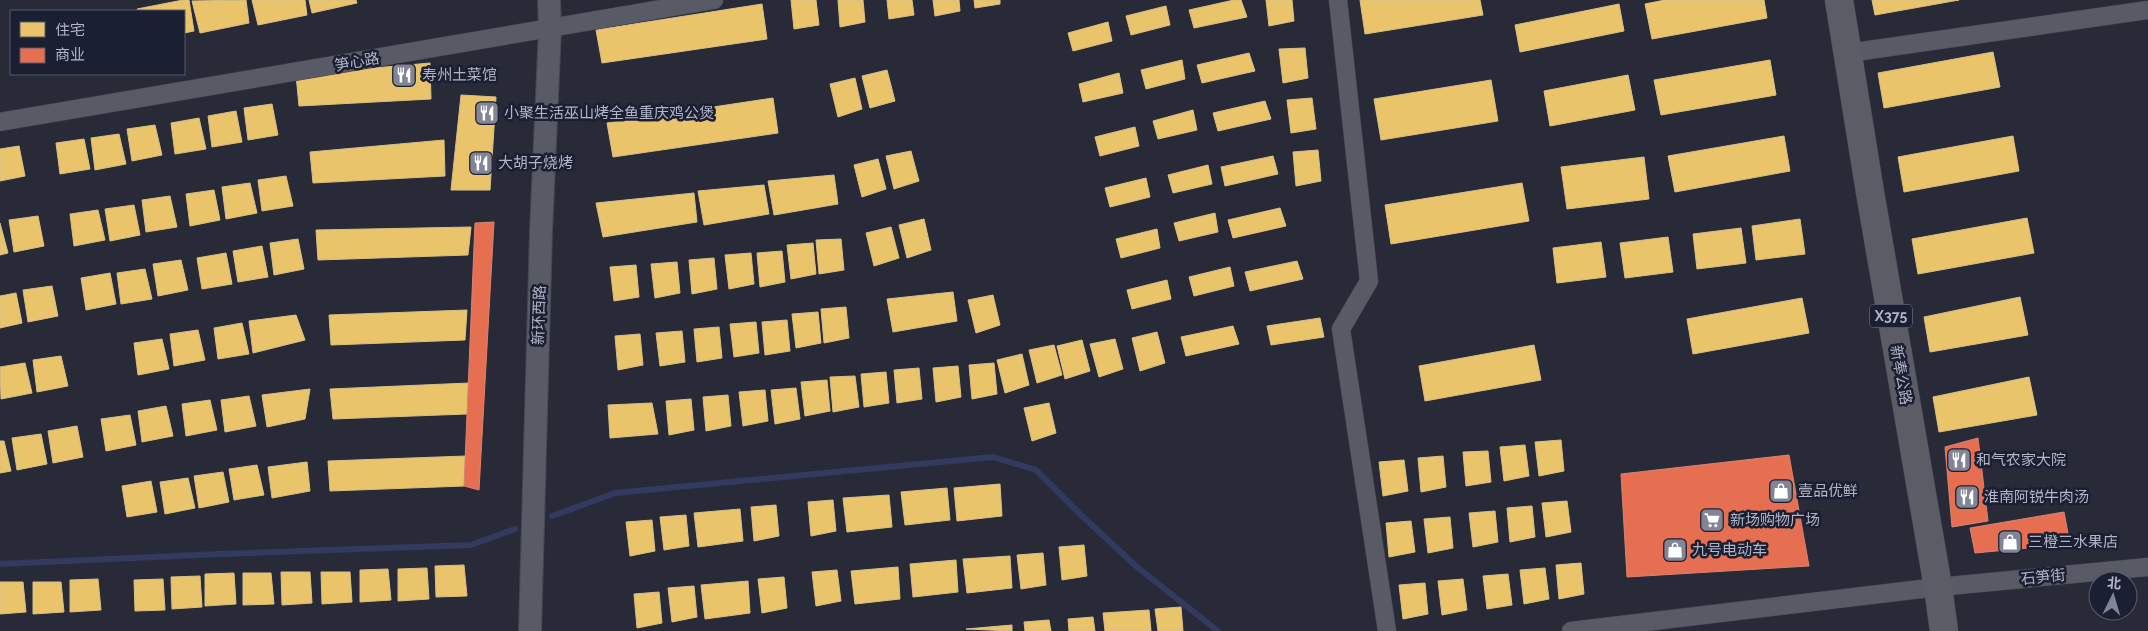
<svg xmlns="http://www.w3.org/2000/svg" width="2148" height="631" font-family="Raleway,'Noto Sans SC',sans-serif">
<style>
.homes{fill:#e9c46a;stroke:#d8c086}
.shops{fill:#e76f51;stroke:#d78475}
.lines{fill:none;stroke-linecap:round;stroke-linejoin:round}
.stream{stroke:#323a5f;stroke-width:6}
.minor-casing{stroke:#444750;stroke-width:19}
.tertiary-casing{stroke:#444750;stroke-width:24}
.primary-casing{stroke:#464854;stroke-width:29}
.minor{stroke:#585a65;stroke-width:18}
.tertiary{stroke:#585a65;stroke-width:22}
.primary{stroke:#5b5c66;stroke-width:28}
.labels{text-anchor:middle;stroke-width:5;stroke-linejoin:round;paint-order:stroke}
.shield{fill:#1b1f32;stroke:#85889b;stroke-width:1}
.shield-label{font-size:14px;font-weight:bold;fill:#b2b5c8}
.street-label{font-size:15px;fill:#b2b5c8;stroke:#1b1f32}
.poi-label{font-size:15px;fill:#b2b5c8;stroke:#1b1f32;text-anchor:start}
</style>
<rect width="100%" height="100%" fill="#282b37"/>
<!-- homes -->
<g class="homes">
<path d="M183,0H189L194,31L184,33V11H138L137,9Z"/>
<path d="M246,0L249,23L200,33L192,1Z"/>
<path d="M252,0H305L307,15L258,25Z"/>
<path d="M309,0H356L357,3L312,13Z"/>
<path d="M791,0H816L819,25L794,29Z"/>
<path d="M838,0H863L865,22L840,27Z"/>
<path d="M887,0H912L914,15L889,19Z"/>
<path d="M933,0H959L960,11L935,16Z"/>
<path d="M974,0H1000V4L975,8Z"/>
<path d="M1234,0H1241L1247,17L1194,28L1189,10Z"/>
<path d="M1266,0H1292L1294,21L1269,26Z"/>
<path d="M1360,0H1480L1483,15L1365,34Z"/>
<path d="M1665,0H1764L1767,18L1652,39L1645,4Z"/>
<path d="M1872,0H1959L1875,15Z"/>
<path d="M762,4L767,39L602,63L596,30Z"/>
<path d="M1619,4L1624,31L1520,52L1515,25Z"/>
<path d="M1166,6L1170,25L1131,35L1126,16Z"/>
<path d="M1108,22L1112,41L1073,51L1068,33Z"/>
<path d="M1305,48L1308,78L1283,83L1279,49Z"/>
<path d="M1993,52L2000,87L1884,108L1878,73Z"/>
<path d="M1249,53L1255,71L1202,83L1197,65Z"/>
<path d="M1182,60L1185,79L1146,89L1141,70Z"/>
<path d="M1770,60L1776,95L1661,115L1654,80Z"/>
<path d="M430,63L431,99L299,106L296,75Z"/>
<path d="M887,70L895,101L870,108L862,76Z"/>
<path d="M1119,73L1123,93L1083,102L1079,84Z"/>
<path d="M1628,75L1635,110L1550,126L1544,91Z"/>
<path d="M855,78L862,109L838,117L830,84Z"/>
<path d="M1491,80L1498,121L1381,140L1374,99Z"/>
<path d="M461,95L496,97L490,190H451Z"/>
<path d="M773,98L778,133L613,157L607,123Z"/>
<path d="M1312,98L1316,129L1291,133L1287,100Z"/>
<path d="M1265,101L1271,119L1218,131L1213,113Z"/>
<path d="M272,104L278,135L248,140L244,108Z"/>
<path d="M1193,110L1197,130L1158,139L1153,121Z"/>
<path d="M236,111L242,142L212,147L208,116Z"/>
<path d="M199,118L206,149L175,154L171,123Z"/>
<path d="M155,125L162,155L132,161L127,129Z"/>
<path d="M1135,127L1139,146L1100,156L1095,137Z"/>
<path d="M119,134L126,164L95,170L91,138Z"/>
<path d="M1784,136L1790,171L1675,192L1668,156Z"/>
<path d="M2013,136L2019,171L1904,192L1898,157Z"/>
<path d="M84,139L90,169L60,174L56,143Z"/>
<path d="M444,140L445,176L313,183L310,152Z"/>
<path d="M19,146L25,176L0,181V149Z"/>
<path d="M1318,150L1321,181L1296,186L1293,152Z"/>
<path d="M911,151L919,181L894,189L886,156Z"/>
<path d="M1273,156L1278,174L1225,186L1221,167Z"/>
<path d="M1644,157L1649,199L1567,209L1561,167Z"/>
<path d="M878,159L886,189L862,197L854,165Z"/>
<path d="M1208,165L1212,184L1173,193L1168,175Z"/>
<path d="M834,175L838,204L774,215L768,181Z"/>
<path d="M286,176L293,206L262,211L258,180Z"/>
<path d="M1146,178L1150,197L1110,207L1105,188Z"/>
<path d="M250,183L257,213L226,219L222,187Z"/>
<path d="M1522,183L1529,221L1391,244L1385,205Z"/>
<path d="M764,185L769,214L704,225L698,191Z"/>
<path d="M214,190L220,220L190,226L186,194Z"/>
<path d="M694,193L697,222L603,237L596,203Z"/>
<path d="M170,196L177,227L146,232L142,200Z"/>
<path d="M134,205L140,235L110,241L105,209Z"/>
<path d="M1280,208L1286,226L1233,238L1228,220Z"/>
<path d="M98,210L105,240L74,246L70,214Z"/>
<path d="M1215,213L1218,232L1179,241L1174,223Z"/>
<path d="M38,216L44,246L14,252L9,220Z"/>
<path d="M2027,218L2034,253L1918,274L1912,239Z"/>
<path d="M924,219L931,250L907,258L899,225Z"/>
<path d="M1800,219L1805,254L1756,260L1752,226Z"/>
<path d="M0,223L8,253L0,255Z"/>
<path d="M471,227L468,255L318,260L316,230Z"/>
<path d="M891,227L899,258L874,266L866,233Z"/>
<path d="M1741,228L1746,263L1697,269L1693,234Z"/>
<path d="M1157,229L1160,248L1121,258L1116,239Z"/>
<path d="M1668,237L1673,272L1625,278L1620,243Z"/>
<path d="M298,239L304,269L274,275L270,243Z"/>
<path d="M841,239L844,270L819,274L816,240Z"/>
<path d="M1601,242L1606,277L1557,283L1553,248Z"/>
<path d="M813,243L816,274L791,279L787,245Z"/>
<path d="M262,246L268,277L238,282L233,251Z"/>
<path d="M782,251L785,282L760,287L757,253Z"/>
<path d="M226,253L232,284L202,289L197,258Z"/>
<path d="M751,253L754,284L729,289L725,255Z"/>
<path d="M714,258L717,289L692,294L689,260Z"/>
<path d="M181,260L188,290L158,296L153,264Z"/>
<path d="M1297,261L1303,279L1250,291L1245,272Z"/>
<path d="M677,262L680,293L655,298L651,264Z"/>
<path d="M636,265L639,297L614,301L610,267Z"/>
<path d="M1230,267L1234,286L1194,296L1189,277Z"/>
<path d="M145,269L152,299L121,304L117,273Z"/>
<path d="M110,273L116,304L86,310L81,278Z"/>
<path d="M1167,280L1171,299L1132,309L1127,290Z"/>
<path d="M52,286L58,316L28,322L23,290Z"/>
<path d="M953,292L957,321L893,332L887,299Z"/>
<path d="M16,293L22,323L0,328V296Z"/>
<path d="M993,295L1000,325L976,333L968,300Z"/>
<path d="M2020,297L2028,335L1930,352L1924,317Z"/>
<path d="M1802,298L1809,333L1693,354L1687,319Z"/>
<path d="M846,307L849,338L824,343L821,309Z"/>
<path d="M467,310L465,340L331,345L329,315Z"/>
<path d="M818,312L821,343L796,348L792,314Z"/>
<path d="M296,315L305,340L253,353L249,321Z"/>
<path d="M1320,318L1324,337L1271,345L1267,326Z"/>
<path d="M787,320L790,351L765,355L762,322Z"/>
<path d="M756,322L759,353L734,357L730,324Z"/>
<path d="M242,323L249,354L218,359L214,328Z"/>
<path d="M1233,326L1239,344L1186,356L1181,337Z"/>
<path d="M719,327L722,358L697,362L694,329Z"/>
<path d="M198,330L205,360L174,366L170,334Z"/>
<path d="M682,331L685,362L660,366L656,333Z"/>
<path d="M1157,332L1165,363L1140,371L1132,338Z"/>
<path d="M640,334L643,365L618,370L615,336Z"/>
<path d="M162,339L169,369L138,375L134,343Z"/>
<path d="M1115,339L1123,369L1099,377L1090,344Z"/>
<path d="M1082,340L1090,371L1065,379L1057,346Z"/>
<path d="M1054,345L1062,375L1037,383L1029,350Z"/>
<path d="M1534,345L1541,380L1425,401L1419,366Z"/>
<path d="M1022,354L1029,385L1005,393L997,360Z"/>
<path d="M61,356L68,386L37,392L33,360Z"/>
<path d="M25,363L32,393L1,399L0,367Z"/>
<path d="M994,363L997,394L972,399L969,365Z"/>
<path d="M958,366L961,397L936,402L933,368Z"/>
<path d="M919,368L922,399L897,403L894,370Z"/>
<path d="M886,372L889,403L864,407L861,374Z"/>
<path d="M855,376L859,407L833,412L830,377Z"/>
<path d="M2029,377L2037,415L1939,432L1933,397Z"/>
<path d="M827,380L830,411L805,416L801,382Z"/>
<path d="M469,383L467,414L333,419L330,389Z"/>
<path d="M796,388L800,419L775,424L771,390Z"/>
<path d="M310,389L305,419L267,427L262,395Z"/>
<path d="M765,390L768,421L743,426L739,392Z"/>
<path d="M728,395L731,426L706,431L703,397Z"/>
<path d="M249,396L256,426L225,432L221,400Z"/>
<path d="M691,399L694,430L669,435L666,401Z"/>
<path d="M210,400L217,430L186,436L182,404Z"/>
<path d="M652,403L658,434L610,438L608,405Z"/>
<path d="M1049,403L1056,433L1032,441L1024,408Z"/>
<path d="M166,406L173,436L142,442L138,411Z"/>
<path d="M130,415L136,445L106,451L101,419Z"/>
<path d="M77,426L83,457L53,463L48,431Z"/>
<path d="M41,434L47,464L17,470L12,438Z"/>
<path d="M1561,440L1564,471L1539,476L1535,442Z"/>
<path d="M0,441H4L11,471L0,473Z"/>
<path d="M1525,445L1529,476L1504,481L1500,447Z"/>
<path d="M1488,451L1491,482L1466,486L1463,452Z"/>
<path d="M466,456L464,486L330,491L328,461Z"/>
<path d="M1443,456L1446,487L1421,492L1418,458Z"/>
<path d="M1404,460L1408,491L1383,496L1379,462Z"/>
<path d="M307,462L310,491L272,498L268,467Z"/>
<path d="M257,465L264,495L234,500L229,469Z"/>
<path d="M223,472L229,502L199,508L194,476Z"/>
<path d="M188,478L195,508L165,514L160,482Z"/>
<path d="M151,481L157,512L127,517L122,486Z"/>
<path d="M1000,484L1002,516L957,521L954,488Z"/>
<path d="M947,488L950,520L905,525L901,492Z"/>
<path d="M889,495L892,527L847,532L843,498Z"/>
<path d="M833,500L836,531L811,536L808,502Z"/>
<path d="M1567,501L1571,532L1546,537L1542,503Z"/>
<path d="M776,505L779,536L754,541L751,507Z"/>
<path d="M1532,506L1535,537L1510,542L1507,508Z"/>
<path d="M740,509L743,541L698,547L694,513Z"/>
<path d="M1495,511L1498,542L1473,547L1469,513Z"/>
<path d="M686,515L689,546L664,550L660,517Z"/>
<path d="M1450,517L1453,548L1428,553L1424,519Z"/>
<path d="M652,520L655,551L630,556L626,522Z"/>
<path d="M1411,521L1415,552L1389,557L1386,523Z"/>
<path d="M1084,545L1087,576L1062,580L1059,547Z"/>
<path d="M1043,553L1046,585L1021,589L1017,555Z"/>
<path d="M1010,556L1012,588L967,593L963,559Z"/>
<path d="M956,560L958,592L913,597L910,564Z"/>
<path d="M1581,563L1584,594L1559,599L1556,565Z"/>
<path d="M464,565L467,596L436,597L435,566Z"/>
<path d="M898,567L900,599L855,604L851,571Z"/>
<path d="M427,568L429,599L398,601V569Z"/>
<path d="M1545,568L1549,599L1524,604L1520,570Z"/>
<path d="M388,569L391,600L360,602V570Z"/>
<path d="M837,570L841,601L816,606L812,572Z"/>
<path d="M281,572H310L312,603L282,605Z"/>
<path d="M321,572H350L352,602L322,604Z"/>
<path d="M234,573L236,604L205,606V574Z"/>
<path d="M243,573H271L274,604L243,605Z"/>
<path d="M1508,574L1512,605L1487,609L1483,576Z"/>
<path d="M200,576L202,607L172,609L171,577Z"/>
<path d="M784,577L787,608L762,613L758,579Z"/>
<path d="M98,579L101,610L70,612V580Z"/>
<path d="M163,579L165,610L135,611L134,580Z"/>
<path d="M1463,579L1467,610L1442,615L1438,581Z"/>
<path d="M748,581L750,613L705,619L701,585Z"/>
<path d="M0,582H23L26,612L0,614Z"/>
<path d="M33,582H61L64,612L33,614Z"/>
<path d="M1425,583L1428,614L1403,619L1399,585Z"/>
<path d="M694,586L697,617L672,622L668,588Z"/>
<path d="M659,592L662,623L637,628L634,594Z"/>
<path d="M1181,607L1183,631H1158L1155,609Z"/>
<path d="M1149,610L1151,631H1105L1103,613Z"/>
<path d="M1093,617L1095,631H1069L1068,619Z"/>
<path d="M1049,620L1051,631H1025L1024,622Z"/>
<path d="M1012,625V631L966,629Z"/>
</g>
<!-- shops -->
<g class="shops">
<path d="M494,222L479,490L464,486L475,223Z"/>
<path d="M1978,438L1988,521L1952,527L1945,447Z"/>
<path d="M1789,455L1809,566L1627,577L1621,474Z"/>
<path d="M2064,512L2070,544L1975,553L1970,528Z"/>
</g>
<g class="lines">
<!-- stream -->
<g class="stream">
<path d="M552,516L615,493L993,457L1036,470L1082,516L1137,567L1218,631"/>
<path d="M0,564L220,554L471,545L515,529"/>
</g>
<!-- minor casing -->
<g class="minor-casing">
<g id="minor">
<path d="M1338,0L1369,281L1341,329L1387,631"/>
<path d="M1848,53L2148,10"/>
<path d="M0,122L714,0"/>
<path d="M1571,631L1938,587L2148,567"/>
</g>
</g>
<!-- tertiary casing -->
<g class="tertiary-casing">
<path id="tertiary" d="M530,631L541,232L550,29L549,0"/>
</g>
<!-- primary casing -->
<g class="primary-casing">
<path id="primary" d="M1839,0L1870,192L1938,587L1944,631"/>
</g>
<!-- minor -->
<use href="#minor" class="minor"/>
<!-- tertiary -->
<use href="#tertiary" class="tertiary"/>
<!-- primary -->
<use href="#primary" class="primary"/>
</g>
<!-- icons -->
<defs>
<g id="restaurant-square" transform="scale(1.25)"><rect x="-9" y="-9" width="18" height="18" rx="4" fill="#828595" stroke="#1b1f32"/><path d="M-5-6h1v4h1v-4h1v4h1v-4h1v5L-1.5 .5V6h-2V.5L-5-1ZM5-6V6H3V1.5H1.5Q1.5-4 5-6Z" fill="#fff"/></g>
<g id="shop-square" transform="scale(1.25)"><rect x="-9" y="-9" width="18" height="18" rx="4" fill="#828595" stroke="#1b1f32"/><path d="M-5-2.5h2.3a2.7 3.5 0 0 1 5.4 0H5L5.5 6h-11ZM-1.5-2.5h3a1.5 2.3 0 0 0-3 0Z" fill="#fff"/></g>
<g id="supermarket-square" transform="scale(1.25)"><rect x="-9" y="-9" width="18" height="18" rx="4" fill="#828595" stroke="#1b1f32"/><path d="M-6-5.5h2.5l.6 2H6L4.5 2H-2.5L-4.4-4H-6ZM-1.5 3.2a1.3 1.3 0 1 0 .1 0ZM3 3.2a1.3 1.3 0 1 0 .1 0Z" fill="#fff"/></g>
</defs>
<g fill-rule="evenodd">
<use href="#restaurant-square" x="404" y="75"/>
<use href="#restaurant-square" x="487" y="113"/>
<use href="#restaurant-square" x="481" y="163"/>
<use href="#restaurant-square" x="1959" y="460"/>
<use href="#shop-square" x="1781" y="491"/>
<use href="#restaurant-square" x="1967" y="497"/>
<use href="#supermarket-square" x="1712" y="520"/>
<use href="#shop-square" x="2010" y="542"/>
<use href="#shop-square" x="1675" y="550"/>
</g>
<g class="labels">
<!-- shield labels -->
<rect class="shield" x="1870" y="304.5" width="42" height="23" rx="4"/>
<g class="shield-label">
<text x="1891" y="321">X375</text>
</g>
<!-- street labels -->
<g class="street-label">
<text transform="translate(357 62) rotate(-10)" y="5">笋心路</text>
<text transform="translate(539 315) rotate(-88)" y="5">新环西路</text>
<text transform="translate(1901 375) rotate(80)" y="5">新奉公路</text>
<text transform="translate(2043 577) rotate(-6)" y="5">石笋街</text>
</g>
<!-- poi labels -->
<g class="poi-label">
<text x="422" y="80">寿州土菜馆</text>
<text x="504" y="118">小聚生活巫山烤全鱼重庆鸡公煲</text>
<text x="498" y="168">大胡子烧烤</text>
<text x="1976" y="465">和气农家大院</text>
<text x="1798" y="496">壹品优鲜</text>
<text x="1984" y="502">淮南阿锐牛肉汤</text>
<text x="1730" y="525">新场购物广场</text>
<text x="2028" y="547">三橙三水果店</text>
<text x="1692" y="555">九号电动车</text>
</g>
</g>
<!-- legend -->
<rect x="10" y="10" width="175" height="65" fill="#1b1f32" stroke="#575b6e"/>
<rect x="20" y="22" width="25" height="15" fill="#e9c46a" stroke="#575b6e"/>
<text x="55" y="35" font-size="15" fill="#b2b5c8">住宅</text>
<rect x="20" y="48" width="25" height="15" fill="#e76f51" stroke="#575b6e"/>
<text x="55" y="60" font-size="15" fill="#b2b5c8">商业</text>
<!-- north arrow -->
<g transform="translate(2113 596) rotate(5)"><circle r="24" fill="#1b1f32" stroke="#575b6e"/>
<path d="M0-4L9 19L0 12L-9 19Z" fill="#828595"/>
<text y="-8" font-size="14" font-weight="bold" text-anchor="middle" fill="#b2b5c8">北</text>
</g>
</svg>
